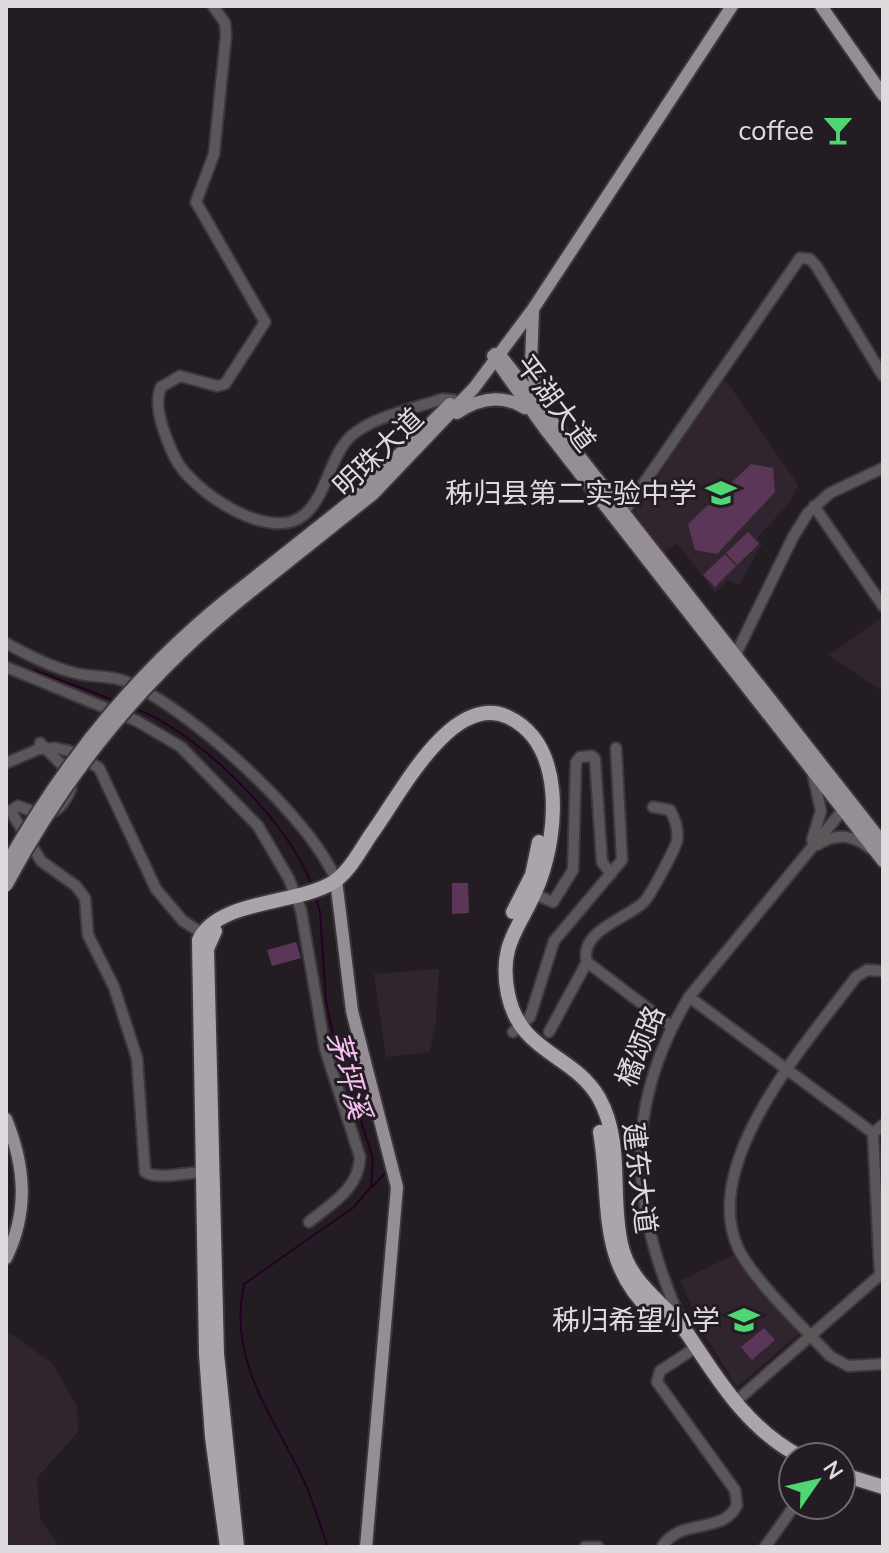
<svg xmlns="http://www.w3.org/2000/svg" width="889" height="1553" font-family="'Nunito Sans','Noto Sans SC',sans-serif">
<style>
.built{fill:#30252f}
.garden{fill:#5b3659}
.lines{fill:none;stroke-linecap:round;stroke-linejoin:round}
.stream{stroke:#240024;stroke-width:2}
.minor-casing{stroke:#3d373d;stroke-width:14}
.major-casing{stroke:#3d373d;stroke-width:16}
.highway-casing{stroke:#3d373d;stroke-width:18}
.minor{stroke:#5a575a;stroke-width:10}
.major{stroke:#958e94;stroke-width:12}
.highway{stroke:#aca4ab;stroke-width:14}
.major-bridge-casing{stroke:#3d373d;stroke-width:16;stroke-linecap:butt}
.major-bridge{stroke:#958e94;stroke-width:12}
.labels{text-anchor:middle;stroke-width:6;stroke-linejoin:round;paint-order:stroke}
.poi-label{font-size:28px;fill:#dfdade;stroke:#231d23;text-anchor:end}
.street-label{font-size:28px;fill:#dfdade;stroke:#231d23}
.water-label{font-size:30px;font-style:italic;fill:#f9c0f4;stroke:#231d23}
</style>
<rect width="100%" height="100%" fill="#231d23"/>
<!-- built -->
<g class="built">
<path d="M722,381L727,382L798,485L791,501L757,538L762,544L739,585L728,580L715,592L677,543L664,552L634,512Z"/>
<path d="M881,618L883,622V692L829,655Z"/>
<path d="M439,969L436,1019L430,1052L386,1057L374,974Z"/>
<path d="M736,1254L745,1270L801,1332L737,1387L705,1335L680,1281Z"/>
<path d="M6,1330L52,1363L77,1406L78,1432L37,1478L40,1519L60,1547H6Z"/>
</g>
<!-- garden -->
<g class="garden">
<path d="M751,464L773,468L775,492L717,554L695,550L688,524Z"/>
<path d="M748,532L759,544L737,565L726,553Z"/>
<path d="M725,554L736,566L715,587L703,575Z"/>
<path d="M452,883H468L469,913L452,914Z"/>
<path d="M296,942L301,958L272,966L267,950Z"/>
<path d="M764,1328L775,1340L752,1360L741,1347Z"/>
</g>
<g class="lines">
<!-- stream -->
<g class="stream">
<path d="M34,670L116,701"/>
<path d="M136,709C198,732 289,822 311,884"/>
<path d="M316,898L320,912L326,1001L335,1043L373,1158L371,1187L354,1207L244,1284C227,1362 274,1416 305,1483C314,1504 320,1526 328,1547"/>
<path d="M372,1187L387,1171"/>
</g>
<!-- minor casing -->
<g class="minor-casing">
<g id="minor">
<path d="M213,6L225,23L226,35L214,154L196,202L265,322L225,384L217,386L180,376L161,387C152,406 166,439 175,458C191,490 269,544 304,515C327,496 329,457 351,436C374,416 413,409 442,399L454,400"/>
<path d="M814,506L883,606"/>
<path d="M619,519L800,258L810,259L817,267L883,376"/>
<path d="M6,643C29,656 59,671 85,675C99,677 113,676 127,682C190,709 310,817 336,880"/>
<path d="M733,660L793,537L808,513L830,493L883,468"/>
<path d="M6,667L137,721L181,747L258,826L289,879L301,910L325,1049L360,1157C359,1189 331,1204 309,1222"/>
<path d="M40,743L69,772"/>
<path d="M6,763L39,749L56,748L73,752L99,768L156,889L183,921L208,937"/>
<path d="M71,788C58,820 44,816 18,806L12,810L13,815L41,861L76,886L85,898L88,935L114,987L137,1058L145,1172C159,1181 190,1171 209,1172"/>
<path d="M812,840L821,811L813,775"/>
<path d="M817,845C837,832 853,835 871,849"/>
<path d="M529,892L553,902L573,870L576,762L580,757L592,756L595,759L602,862L611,874"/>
<path d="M587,962L671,1026"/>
<path d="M883,971L867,970L856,977C808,1041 699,1162 738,1248C754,1281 804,1328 830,1356L848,1366L883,1364"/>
<path d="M689,997L873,1133"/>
<path d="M513,1032L530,1017L554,941L622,860L616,748"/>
<path d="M549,1032L587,962C578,931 628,918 644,902C650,896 675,849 677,841C679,830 675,819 670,810L653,807"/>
<path d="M681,1321C630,1206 622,1107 689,997L846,806"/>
<path d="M734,1403L880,1275L873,1133L883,1125"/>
<path d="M585,1547H598"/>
<path d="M662,1547C679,1517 724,1535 737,1505L735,1490L657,1382L660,1371L695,1348"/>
<path d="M765,1547L795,1505"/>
</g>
</g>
<!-- major casing -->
<g class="major-casing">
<g id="major">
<path d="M821,6L883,95"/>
<path d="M533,311L531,363L539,400"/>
<path d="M495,354L500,355L883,843"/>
<path d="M493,356L545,429L883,861"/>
<path d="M457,413C479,398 502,394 525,408"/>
<path d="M249,582L356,497L450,404"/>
<path d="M254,589L373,494L474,388L533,309L732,6"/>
<path d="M336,880L352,1011L397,1187L366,1547"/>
<path d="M6,1119C25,1166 29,1211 6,1258"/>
</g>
</g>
<!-- highway casing -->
<g class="highway-casing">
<g id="highway">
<path d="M513,912L532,875L539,842"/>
<path d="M215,931L207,949L217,1354L237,1547"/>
<path d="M600,1132C612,1200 596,1261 653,1313"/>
<path d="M841,1474L883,1487"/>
<path d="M227,1547L212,1437L206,1354L199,940C217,900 297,904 332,883C349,873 361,849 372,833C400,795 452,691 508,717C565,744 558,830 540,880C524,925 497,940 508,994C520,1054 573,1053 599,1098C624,1143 610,1196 621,1244C630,1286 667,1303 689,1336C720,1383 749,1430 801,1457"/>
</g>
</g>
<!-- minor -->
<use href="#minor" class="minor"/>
<!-- major -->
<use href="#major" class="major"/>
<!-- highway -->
<use href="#highway" class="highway"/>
<!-- major-bridge casing -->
<g class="major-bridge-casing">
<g id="major-bridge">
<path d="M6,865C69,753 146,660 249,582"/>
<path d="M6,886C69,768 149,672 254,589"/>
</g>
</g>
<!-- major-bridge -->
<use href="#major-bridge" class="major-bridge"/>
</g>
<!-- icons -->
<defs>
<g id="bar-bare" transform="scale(2.4)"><path d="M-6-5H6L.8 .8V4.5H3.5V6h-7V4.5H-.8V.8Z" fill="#50d674" stroke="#231d23" stroke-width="2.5" paint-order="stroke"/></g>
<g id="school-bare" transform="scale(2.4)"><path d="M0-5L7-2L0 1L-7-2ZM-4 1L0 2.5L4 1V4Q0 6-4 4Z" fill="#50d674" stroke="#231d23" stroke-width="2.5" paint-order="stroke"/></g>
</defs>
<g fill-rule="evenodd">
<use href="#bar-bare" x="838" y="130"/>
<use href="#school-bare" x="721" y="493"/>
<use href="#school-bare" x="744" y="1320"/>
</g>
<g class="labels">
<!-- poi labels -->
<g class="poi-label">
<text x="814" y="140">coffee</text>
<text x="697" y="503">秭归县第二实验中学</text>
<text x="720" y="1330">秭归希望小学</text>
</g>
<!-- street labels -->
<g class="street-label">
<text transform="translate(556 403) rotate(53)" y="10">平湖大道</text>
<text transform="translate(378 452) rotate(-44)" y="10">明珠大道</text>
<text transform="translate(640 1046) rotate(-68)" y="10">橘颂路</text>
<text transform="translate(640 1178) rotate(83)" y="10">建东大道</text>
</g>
<!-- water labels -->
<g class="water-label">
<text transform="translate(348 1075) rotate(74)" y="10">茅坪溪</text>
</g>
</g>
<!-- border -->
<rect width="889" height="1553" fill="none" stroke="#dfdade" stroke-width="16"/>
<!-- north arrow -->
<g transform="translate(817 1481) rotate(56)"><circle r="38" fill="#231d23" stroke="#6e696e" stroke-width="2"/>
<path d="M0-6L14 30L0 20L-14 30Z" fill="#50d674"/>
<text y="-12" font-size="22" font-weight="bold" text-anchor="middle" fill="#dfdade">N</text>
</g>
</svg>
